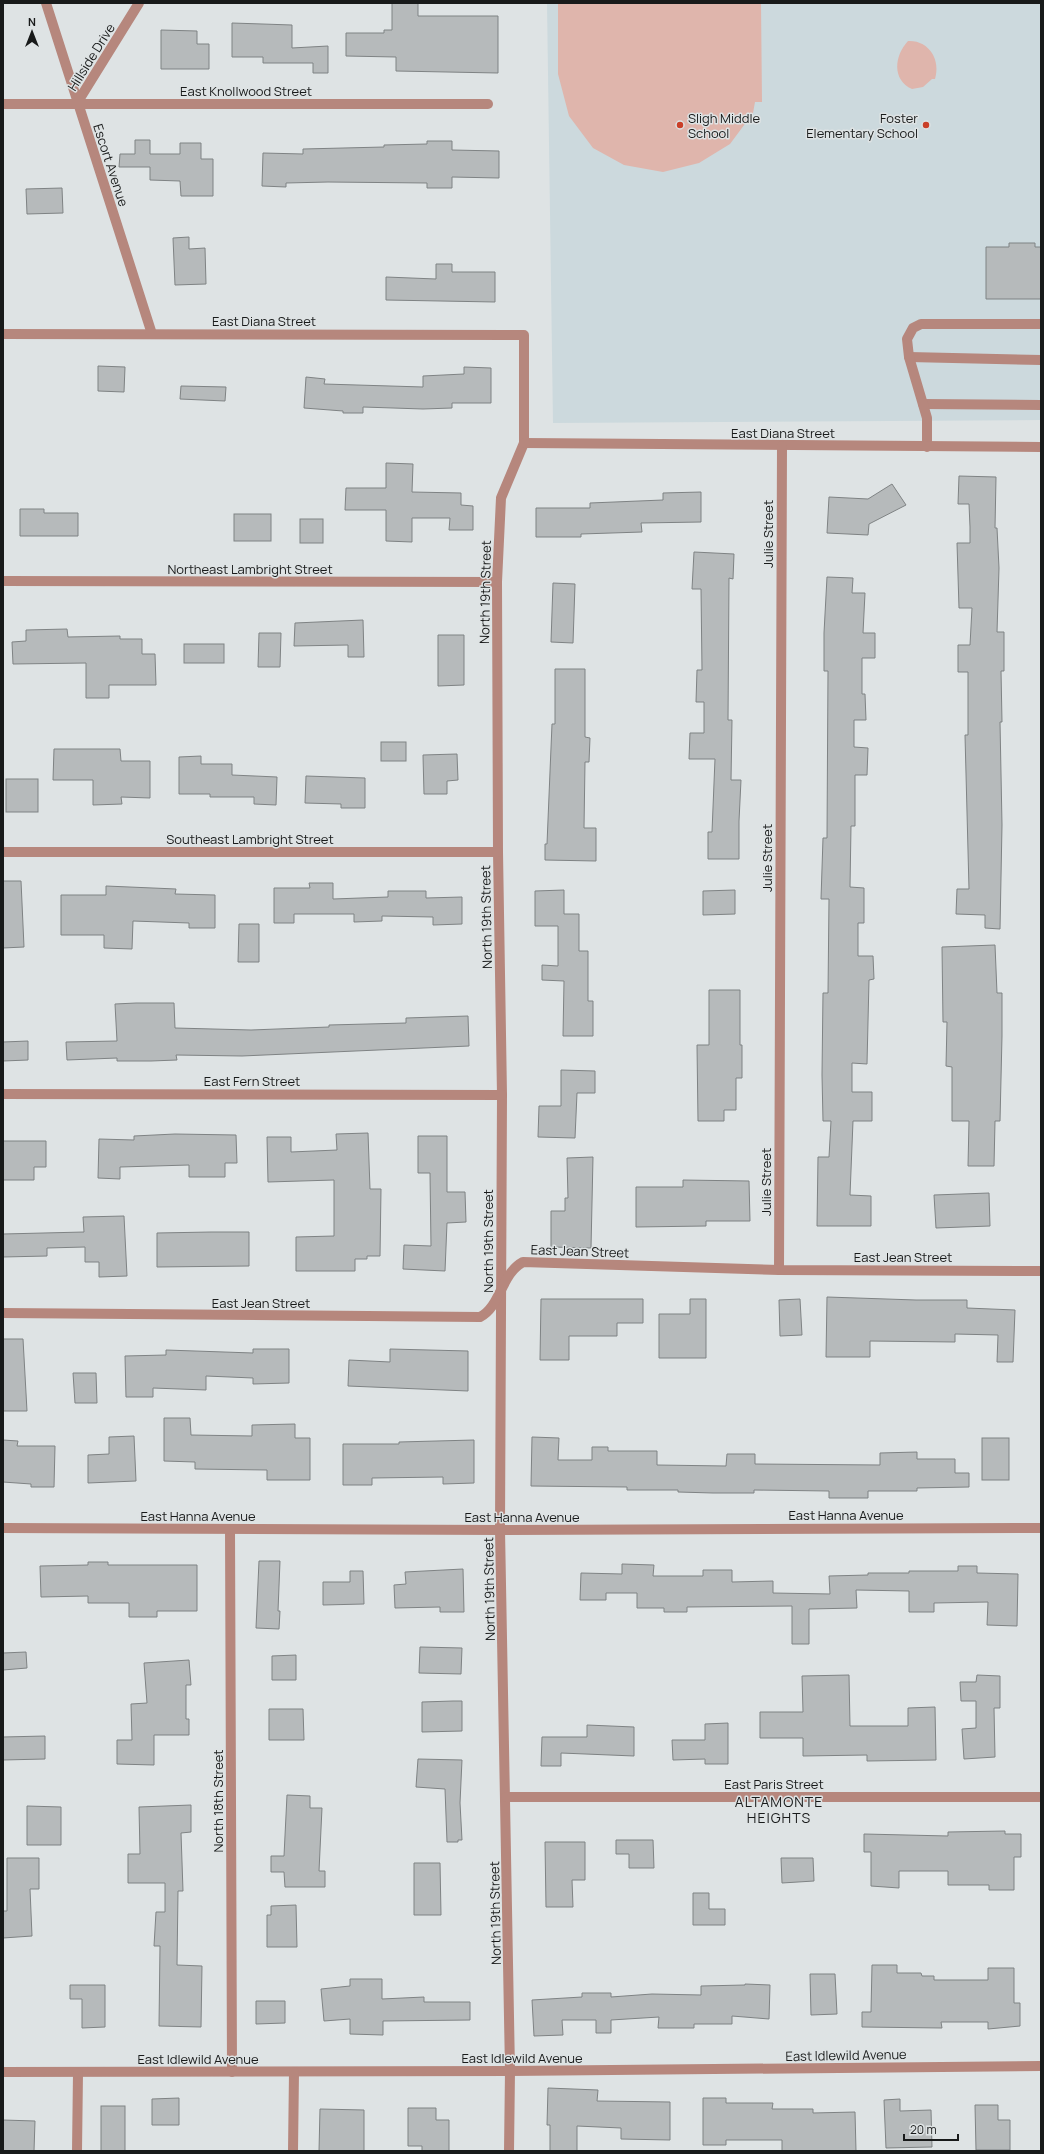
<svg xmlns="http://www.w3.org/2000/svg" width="1044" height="2154" font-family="Manrope,sans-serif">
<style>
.built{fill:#ccd9dd}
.green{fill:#dfb5ac}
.building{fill:#b6babb;stroke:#7f8384}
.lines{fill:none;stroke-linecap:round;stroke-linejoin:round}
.service{stroke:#b6877d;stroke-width:10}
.minor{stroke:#b6877d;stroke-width:10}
.tertiary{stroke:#b6877d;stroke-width:10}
.poi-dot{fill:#ca3f28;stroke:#dee3e4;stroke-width:1.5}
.labels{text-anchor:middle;stroke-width:3;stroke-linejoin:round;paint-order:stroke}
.street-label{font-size:13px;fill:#181a1a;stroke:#dee3e4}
.poi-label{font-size:13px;fill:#181a1a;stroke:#dee3e4;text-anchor:start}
.neighbourhood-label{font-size:14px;letter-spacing:1px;fill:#181a1a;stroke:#dee3e4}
</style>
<rect width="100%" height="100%" fill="#dee3e4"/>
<!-- built -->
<path class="built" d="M547,3H1041V420L553,423Z"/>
<!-- green -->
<g class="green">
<path d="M558,3H761L762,102H755L753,113L730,144L699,163L663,172L624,165L593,148L569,116L558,74Z"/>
<path d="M908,41C929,40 941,60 935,79H932L923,87L912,89C892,80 894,56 908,41Z"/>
</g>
<!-- building -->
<g class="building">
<path d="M392,3H418V16H498V73L396,71V57L346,56V33H384V30H392Z"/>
<path d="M232,23L292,25V48L328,46V73H313V63H263V57H232Z"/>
<path d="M161,30L197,31V44H209V69H161Z"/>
<path d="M135,140H150V154H180V143H201V159H213V196H181L180,181L150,180V167H119L120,154H135Z"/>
<path d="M427,141H452V150L499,151V178L452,177V188H427V183L328,182L286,183V187L262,186L263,153L303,154V149L384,147V145L427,144Z"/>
<path d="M62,188L63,213L27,214L26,189Z"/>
<path d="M189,237V249L205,248L206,284L175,285L173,238Z"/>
<path d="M1009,243H1035V247H1041V299H986V247H1009Z"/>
<path d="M436,264H452V272H495V302L386,300V277L436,279Z"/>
<path d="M98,366L125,367L124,392L98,391Z"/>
<path d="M464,367L491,368V403H452V408L423,409L363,407V413H343V411L304,408L306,377L325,379L324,384L423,387V376L464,374Z"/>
<path d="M181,386L226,387L225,401L180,399Z"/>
<path d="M386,463L413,464L412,492L461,493V505L473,506V530H449L450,518H412V542L386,541V510H345L346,488H386Z"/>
<path d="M959,476L996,477L995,528H997L999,568L997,632H1004V671H1001L1002,722H1000L1002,825L1000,929L985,928V915L956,914L957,889H969L965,735H968V672H958V645H970L972,608H959L957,543H970V527L969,504H958Z"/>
<path d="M892,484L906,505L869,524L868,535L827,533L829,497L868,499Z"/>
<path d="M701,492V522L641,523L642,532L581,534V537H536V508H590V503L663,500V493Z"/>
<path d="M20,509H44V513H78V536H20Z"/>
<rect x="234" y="514" width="37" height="27"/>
<rect x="300" y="519" width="23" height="24"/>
<path d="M694,552L734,554L733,579L729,578L728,720H732L731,780H741L739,821V859H708V832H712L715,759H689L690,733H704V702H696L697,670H702L701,589H692Z"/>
<path d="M827,577L853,578L852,593H865L863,633H875V658H862V694H865L866,720H854V747L868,748L867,775H855V826H851L850,887L864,888V923H858V956H873L874,979L869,980L867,1064L852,1063V1092H872V1121H853L850,1195L871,1196V1226H817L818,1157H829L831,1121H823L822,1075L823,993H828L829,899H821L823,838H827L828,671H824V633Z"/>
<path d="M553,583L575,584L573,643L551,642Z"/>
<path d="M363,620L364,657H348V645L294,646L295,623Z"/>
<path d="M67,629L68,637L120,636V639H142V654H155L156,685H109V698H86V663L13,664L12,642L26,641V630Z"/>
<path d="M259,633H281L280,667H258Z"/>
<path d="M438,635H464V685L438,686Z"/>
<rect x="184" y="644" width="40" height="19"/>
<path d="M555,669H585V737L590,738L589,762H585L584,828H596V861L545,860V844H547L552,724H555Z"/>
<rect x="381" y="742" width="25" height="19"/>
<path d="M54,749H120L121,761H150V798L121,797L122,804L93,805V780H53Z"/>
<path d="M457,754L458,780L447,781V794H424L423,755Z"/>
<path d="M201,756V764H232V775L277,777L276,805L254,804V797H210V794H179V757Z"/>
<path d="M306,776L365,778V808H341V804L305,803Z"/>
<rect x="6" y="779" width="32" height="33"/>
<path d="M3,881H21L24,947L3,948Z"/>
<path d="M309,883H333V899L388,897V891H426V898L462,897V924L433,925V917L382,916V921L354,922V914H294V923H274V888H310Z"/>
<path d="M106,886L176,889L175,894L215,895V928H189V923L133,921L132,949L104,948V935H61V895H106Z"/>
<path d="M564,890V914H579V951H588V1001H593V1036H563L564,981L542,980V965L558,966V926H535V891Z"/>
<path d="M735,890V914L703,915V891Z"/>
<path d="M239,924H259V962H238Z"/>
<path d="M995,945L997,993H1002V1036L1000,1121H995L994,1166H968L969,1121H952V1067L946,1066L947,1022H943L942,947Z"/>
<path d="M709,990H740V1045H742V1078H736V1110H724V1121H698L697,1045H709Z"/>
<path d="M136,1003H174L175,1028L251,1030L329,1027V1025L406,1023V1018L468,1016L469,1046L242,1056L176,1055L177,1060L151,1061H117V1058L67,1060L66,1042L117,1041L115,1004Z"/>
<path d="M28,1041V1060L3,1061V1042Z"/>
<path d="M561,1070L595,1071V1093H577L575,1138L538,1137L539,1106H561Z"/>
<path d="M368,1133L370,1189H381L380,1256H367V1259H355V1271H296V1237L334,1236V1180L268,1182L267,1137H291V1152L337,1150L336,1134Z"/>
<path d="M175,1134L236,1135L237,1163H225V1177H189V1165L120,1167V1179L98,1178L99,1139L134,1140V1136Z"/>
<path d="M418,1136H447V1192H465L466,1222L447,1223L445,1271L403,1269L404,1245L431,1246L430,1173H418Z"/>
<path d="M3,1141H46V1167H34V1180H3Z"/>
<path d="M593,1157L591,1248L551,1247V1211H565V1198H568L567,1158Z"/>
<path d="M683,1180L749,1181L750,1221H706V1226L636,1227V1187H683Z"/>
<path d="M989,1193L990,1226L936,1228L934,1195Z"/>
<path d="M124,1216L127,1276L99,1277V1262H85V1247L47,1248V1256L3,1257V1234L84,1232L83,1217Z"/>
<path d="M211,1232H249V1266L157,1267V1233Z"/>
<path d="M827,1297L916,1300H967V1308L1015,1310L1013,1362H997L998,1335L955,1334V1342L870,1341V1357H826Z"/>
<path d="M541,1299H643V1323H617V1336H569V1360H540Z"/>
<path d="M690,1299H706V1358H659V1314H690Z"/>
<path d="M800,1299L802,1335L780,1336L779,1300Z"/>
<path d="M3,1339H23L27,1411H3Z"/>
<path d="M253,1349H289V1383L253,1384V1378L206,1376V1390L153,1388V1397H126L125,1356L166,1355V1350L253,1353Z"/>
<path d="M390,1349L468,1351V1391L348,1386L349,1360L390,1362Z"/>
<path d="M73,1373H96L97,1403H75Z"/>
<path d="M164,1418H190L191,1435L252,1436V1425L295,1424V1438H310V1480H267V1470L195,1469V1462L164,1461Z"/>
<path d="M134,1436L136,1481L88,1483V1455L109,1454V1437Z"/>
<path d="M532,1437L559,1438L558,1460H592V1447H608V1451H657V1465L726,1466L727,1454H755V1464L880,1465V1453L917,1452V1459H955V1473H969V1487L917,1488V1491H868V1498H829V1491L754,1490V1493H713L678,1492V1490H627V1487L531,1486Z"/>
<rect x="982" y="1438" width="27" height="42"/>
<path d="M3,1440L18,1441L17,1446H55L54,1487H31V1484L3,1482Z"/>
<path d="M474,1440V1483L443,1484V1477L372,1478V1485H343V1444H399V1442Z"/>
<path d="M259,1561H280L278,1611H280L279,1629L256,1628Z"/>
<path d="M88,1562H108V1565H197V1611H157V1617H129V1603H88V1596L41,1597L40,1566L88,1565Z"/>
<path d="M622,1564L654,1565L653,1576H703V1570H732V1582L773,1581V1593L830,1594L829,1576L868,1575V1573H909V1571H958V1566H977V1573L1018,1574L1017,1626L987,1625L988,1602L934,1603V1612H909V1591L856,1590L857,1608L809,1609V1644H792V1606L687,1607V1612H664V1608H637V1593H606V1600H580L581,1573L622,1574Z"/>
<path d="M463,1569L464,1612H440V1607L395,1608L394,1585L406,1584L405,1572Z"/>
<path d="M350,1571H363L364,1604L323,1605V1582H350Z"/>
<path d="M420,1647L462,1648L461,1674L419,1673Z"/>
<path d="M26,1652L27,1668L3,1670V1653Z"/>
<path d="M296,1655V1680H272V1656Z"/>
<path d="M189,1660L191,1685H186V1719H189V1735H154V1765L117,1764V1740H132L131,1704L147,1703L144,1663Z"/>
<path d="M849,1675L850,1726H908V1708L935,1707L936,1760L867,1761V1755L803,1756V1738H760V1712H803L802,1676Z"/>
<path d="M977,1675L1000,1676V1708H994L995,1757L964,1759L962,1729L976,1728V1701H961L960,1682H976Z"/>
<path d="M453,1701H462V1731L422,1732V1702Z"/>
<path d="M269,1709H303L304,1740H269Z"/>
<path d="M728,1723V1764H705V1759L673,1760L672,1740H705V1724Z"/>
<path d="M587,1725L634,1727V1756L561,1753V1766H541L542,1737H587Z"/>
<path d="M45,1736V1759L3,1760V1737Z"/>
<path d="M418,1759L462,1760L460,1803L462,1840H458V1842H447L445,1789L416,1787Z"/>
<path d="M287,1795L310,1796V1808H322L319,1871H325V1887H285L284,1872H271V1856H284Z"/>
<path d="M191,1805V1832L181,1833L183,1891H178L177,1965L202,1966L201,2027L159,2026L160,1946H154L156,1912H165V1883H128V1854H140L139,1807Z"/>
<path d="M27,1806L61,1807V1845H27Z"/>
<path d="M1005,1831V1834H1021V1857H1014V1890H989V1885H948V1871H899V1888L871,1886V1852H864V1834L948,1836V1832Z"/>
<path d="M616,1840H653L654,1868H629V1854H616Z"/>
<path d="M545,1842H585V1880H572L573,1907H546Z"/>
<path d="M7,1858H39V1889H30L32,1936L3,1938V1911H7Z"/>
<path d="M781,1858H813L814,1881L782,1883Z"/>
<path d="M414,1863H440L441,1915H414Z"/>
<path d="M693,1893H709V1909H725V1925H693Z"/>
<path d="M296,1905L297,1947H267V1915H271V1906Z"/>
<path d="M872,1965H897V1973H921L922,1976H934V1980H988V1968H1014V2003H1020V2026L988,2029V2022H941L942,2028L862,2027V2012H871Z"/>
<path d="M810,1974H835L837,2014L811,2015Z"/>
<path d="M350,1979H382V1999L424,1997V2002H470V2020L383,2021V2035L350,2034V2019L324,2021L321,1989L350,1986Z"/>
<path d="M745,1984L770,1985L769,2019L732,2016V2024H694V2028H658L659,2017L611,2020V2033H596V2020H562L563,2035L534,2036L532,2000L582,1997V1993H611V1997L652,1994L701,1995V1986L745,1985Z"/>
<path d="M70,1985H105V2027L82,2028V1999H70Z"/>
<path d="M256,2001H285V2023L256,2024Z"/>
<path d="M548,2088L598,2090L597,2101L670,2102V2140L621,2139V2128L577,2126V2151H550V2125H547Z"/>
<path d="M179,2098V2125H152V2099Z"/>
<path d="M703,2098H726V2103H773L772,2109H813V2113L855,2112L856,2151H782V2140H726V2145H703Z"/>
<path d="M900,2099V2111L931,2110L932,2147L886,2148L884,2100Z"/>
<path d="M975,2105H998V2120H1010V2150H976Z"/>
<rect x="101" y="2106" width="24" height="45"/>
<path d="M408,2108H436V2120H449V2151H422V2146H408Z"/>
<path d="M320,2109L364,2110V2151H319Z"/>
<path d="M3,2120L35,2121L34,2151H3Z"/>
</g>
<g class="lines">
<!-- service -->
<g class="service">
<path d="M909,357L1041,360"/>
<path d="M923,404L1041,405"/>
<path d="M927,447V418L909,357L907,339L913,328L921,324H1041"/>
</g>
<!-- minor -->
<g class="minor">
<path d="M46,3L152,334"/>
<path d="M77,103L139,3"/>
<path d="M3,104H488"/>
<path d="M3,334L524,335V443L501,498L497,582L498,852L502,1095L500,1530L510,2071L509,2151"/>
<path d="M524,443L1041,447"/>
<path d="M3,581L497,582"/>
<path d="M3,852H498"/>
<path d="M3,1094L502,1095"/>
<path d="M779,1270L782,446"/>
<path d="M3,1313L480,1317C501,1306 501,1274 523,1262L779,1270L1041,1271"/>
<path d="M230,1529L232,2072"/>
<path d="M506,1797H1041"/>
<path d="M3,2072L510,2071L1041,2066"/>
<path d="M77,2151L78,2073"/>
<path d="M293,2151L294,2072"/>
</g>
<!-- tertiary -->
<path class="tertiary" d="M3,1528L500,1530L1041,1528"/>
</g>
<!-- markers -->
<g class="poi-dot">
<circle cx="680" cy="125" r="4"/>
<circle cx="926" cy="125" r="4"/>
</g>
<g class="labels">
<!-- street labels -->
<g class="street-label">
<text transform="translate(91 57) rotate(-58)" y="5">Hillside Drive</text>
<text x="246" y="96">East Knollwood Street</text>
<text transform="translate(111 165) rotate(72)" y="5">Escort Avenue</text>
<text x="264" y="326">East Diana Street</text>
<text x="783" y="438">East Diana Street</text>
<text transform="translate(768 534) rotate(-90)" y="5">Julie Street</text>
<text x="250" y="574">Northeast Lambright Street</text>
<text transform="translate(485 592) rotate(-89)" y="5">North 19th Street</text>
<text x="250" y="844">Southeast Lambright Street</text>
<text transform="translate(767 858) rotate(-90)" y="5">Julie Street</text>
<text transform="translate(486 917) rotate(-91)" y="5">North 19th Street</text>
<text x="252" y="1086">East Fern Street</text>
<text transform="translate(766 1182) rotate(-90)" y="5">Julie Street</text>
<text transform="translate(488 1241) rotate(-90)" y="5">North 19th Street</text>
<text transform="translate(580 1251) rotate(2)" y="5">East Jean Street</text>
<text x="903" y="1262">East Jean Street</text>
<text x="261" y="1308">East Jean Street</text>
<text x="846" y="1520">East Hanna Avenue</text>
<text x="198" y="1521">East Hanna Avenue</text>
<text x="522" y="1522">East Hanna Avenue</text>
<text transform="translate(489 1589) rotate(-91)" y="5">North 19th Street</text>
<text x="774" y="1789">East Paris Street</text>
<text transform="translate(218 1801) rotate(-90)" y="5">North 18th Street</text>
<text transform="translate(495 1913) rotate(-91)" y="5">North 19th Street</text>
<text transform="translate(846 2055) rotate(-1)" y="5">East Idlewild Avenue</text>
<text x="522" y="2063">East Idlewild Avenue</text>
<text x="198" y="2064">East Idlewild Avenue</text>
</g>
<!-- poi labels -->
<g class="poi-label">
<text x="688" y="123">Sligh Middle<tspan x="688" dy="15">School</tspan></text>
<text x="918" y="123" text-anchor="end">Foster<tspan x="918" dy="15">Elementary School</tspan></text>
</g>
<!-- neighbourhood labels -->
<g class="neighbourhood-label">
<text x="779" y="1807">ALTAMONTE<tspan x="779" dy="16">HEIGHTS</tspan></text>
</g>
</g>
<!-- border -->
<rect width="1044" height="2154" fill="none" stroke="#181a1a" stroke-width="8"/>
<!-- north arrow -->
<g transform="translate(32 32)" stroke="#dee3e4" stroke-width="3" paint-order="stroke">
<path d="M0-3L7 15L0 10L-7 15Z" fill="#181a1a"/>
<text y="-6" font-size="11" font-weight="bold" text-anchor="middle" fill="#181a1a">N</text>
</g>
<!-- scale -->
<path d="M904 2134v6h54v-6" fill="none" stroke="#181a1a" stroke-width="2"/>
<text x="910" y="2134" font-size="12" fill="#181a1a" stroke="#dee3e4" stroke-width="3" paint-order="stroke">20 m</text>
</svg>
